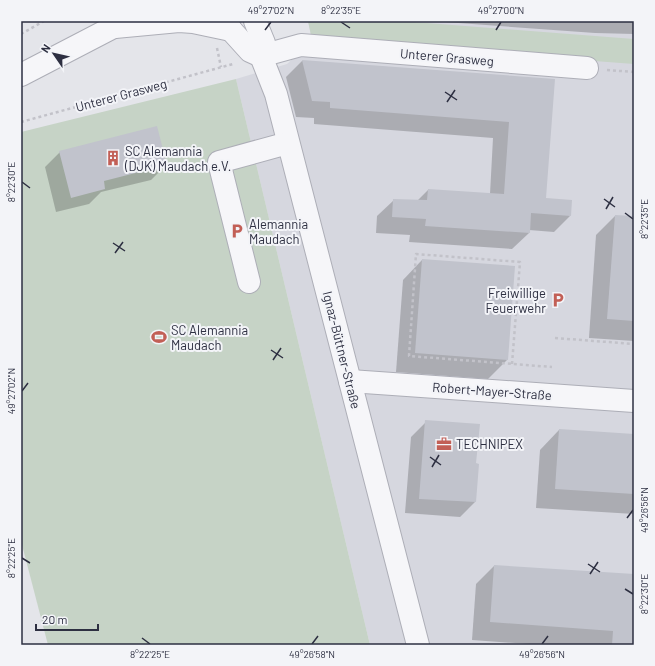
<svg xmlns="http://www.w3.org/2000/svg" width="655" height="666" font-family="Barlow,sans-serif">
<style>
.built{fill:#d6d7df}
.green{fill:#c6d3c6}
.shadow{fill:#0003}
.building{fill:#c1c3cc}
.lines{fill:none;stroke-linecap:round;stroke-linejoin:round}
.minor-casing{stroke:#adaeb7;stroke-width:24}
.path{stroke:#c2c2c9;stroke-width:2.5;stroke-dasharray:3 3;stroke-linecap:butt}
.minor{stroke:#f6f6f9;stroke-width:22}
.ticks{fill:none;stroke:#2d2f41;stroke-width:1.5}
.labels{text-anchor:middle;stroke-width:4;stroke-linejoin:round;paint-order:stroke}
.street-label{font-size:13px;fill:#2d2f41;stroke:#f3f4f8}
.poi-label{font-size:13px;fill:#2d2f41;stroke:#f3f4f8;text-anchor:start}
.neatline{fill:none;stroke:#2d2f41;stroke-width:1.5}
.ticks-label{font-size:10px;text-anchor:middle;fill:#2d2f41}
</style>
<rect width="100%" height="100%" fill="#e4e5ea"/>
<!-- built -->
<path class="built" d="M308,21H634V645H370L236,79L287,64L312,40Z"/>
<!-- green -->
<g class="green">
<path d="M308,21H401L634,39V64L312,40Z"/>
<path d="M236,79L370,645H48L21,541V132Z"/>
</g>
<!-- shadow -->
<g class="shadow">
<path d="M431,21H634V34L595,33Z"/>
<path d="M302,61L554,80L545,199L570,216L554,232L529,230V233L512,249L409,242L410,235L376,233L377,216L394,200L417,201L428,190L490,194L493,138L314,124V118L296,117L286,77Z"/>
<path d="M60,152L166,165L151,180L101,192L89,204L56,212L45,167Z"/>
<path d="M615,216L634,217V341L589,338L596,235Z"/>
<path d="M422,260L507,360L488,379L396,372L403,280Z"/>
<path d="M426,422L475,464L478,465L475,502L460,517L405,513L411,437Z"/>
<path d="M559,430L634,435V514L536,508L540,450Z"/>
<path d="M494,566L634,575V645H544L472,640L476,584Z"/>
</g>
<!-- building -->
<g class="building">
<path d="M302,60L555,79L546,198L572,200L571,216L531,213L530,233L425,226L426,219L392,217L393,199L427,200L428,189L504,194L509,122L330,108V102L312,101Z"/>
<path d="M157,126L167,165L104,181L105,189L71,198L59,151Z"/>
<path d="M615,215L634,216V321L607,319Z"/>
<path d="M422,259L515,266L508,360L415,353Z"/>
<path d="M425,420L480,424L476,463L479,464L476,502L419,499Z"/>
<path d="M559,429L634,434V494L555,489Z"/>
<path d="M494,565L634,574V645H612L613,631L490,622Z"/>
</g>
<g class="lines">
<!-- minor casing -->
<g class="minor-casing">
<g id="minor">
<path d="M226,21L231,30L250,51L261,56"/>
<path d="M255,21L264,43L261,56L276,94L418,645"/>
<path d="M115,27L179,21L193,22L231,30"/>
<path d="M261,56L301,45L587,68"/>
<path d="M21,75L125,21"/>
<path d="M249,282L219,162L288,143"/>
<path d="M350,381L634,401"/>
</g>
</g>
<!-- path -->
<g class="path">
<path d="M21,34L44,21"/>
<path d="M217,48L221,67"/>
<path d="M607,70L634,72"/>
<path d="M21,122L233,64"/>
<path d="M555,338L634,344"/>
<path d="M512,364L520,262L416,254L409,356L552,367"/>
</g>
<!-- minor -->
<use href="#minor" class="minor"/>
</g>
<!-- ticks -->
<path class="ticks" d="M341,22L350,28M265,30L271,22M496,30L501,22M445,92L457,100M447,102L455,90M22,182L30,188M604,199L615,207M606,209L613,197M625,213L633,219M113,243L125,251M115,253L123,242M271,350L283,358M273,360L281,348M22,391L28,383M430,457L441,465M432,467L439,455M627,518L633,510M22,558L30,563M588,564L600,572M590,574L598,562M625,589L633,594M142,638L150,644M312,644L318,636M542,644L548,636"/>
<!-- icons -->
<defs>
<g id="building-bare" transform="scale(1.2)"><path d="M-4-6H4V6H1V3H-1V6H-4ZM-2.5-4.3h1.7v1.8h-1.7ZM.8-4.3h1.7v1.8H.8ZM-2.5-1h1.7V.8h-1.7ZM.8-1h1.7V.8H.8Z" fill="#c25f56" stroke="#f3f4f8" stroke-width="2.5" paint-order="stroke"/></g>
<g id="parking-bare" transform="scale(1.2)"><path d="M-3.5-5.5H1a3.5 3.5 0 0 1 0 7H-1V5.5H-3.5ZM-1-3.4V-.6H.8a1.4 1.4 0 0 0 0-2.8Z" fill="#c25f56" stroke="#f3f4f8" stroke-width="2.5" paint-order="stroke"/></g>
<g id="stadium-bare" transform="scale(1.2)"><path d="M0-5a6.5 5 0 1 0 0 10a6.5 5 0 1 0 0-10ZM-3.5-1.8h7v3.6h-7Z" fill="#c25f56" stroke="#f3f4f8" stroke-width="2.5" paint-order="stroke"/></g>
<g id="office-bare" transform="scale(1.2)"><path d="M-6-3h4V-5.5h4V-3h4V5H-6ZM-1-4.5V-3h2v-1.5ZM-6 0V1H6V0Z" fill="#c25f56" stroke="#f3f4f8" stroke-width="2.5" paint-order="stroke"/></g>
</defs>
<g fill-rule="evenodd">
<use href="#building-bare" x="113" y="158"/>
<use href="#parking-bare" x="237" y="231"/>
<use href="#parking-bare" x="558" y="300"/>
<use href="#stadium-bare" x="159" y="337"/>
<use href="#office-bare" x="444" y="444"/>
</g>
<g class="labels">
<!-- street labels -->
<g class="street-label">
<text transform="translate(447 57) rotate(5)" y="5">Unterer Grasweg</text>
<text transform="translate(121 95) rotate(-15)" y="5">Unterer Grasweg</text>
<text transform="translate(342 350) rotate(76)" y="5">Ignaz-Büttner-Straße</text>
<text transform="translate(492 391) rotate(4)" y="5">Robert-Mayer-Straße</text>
</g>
<!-- poi labels -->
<g class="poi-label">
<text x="125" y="156">SC Alemannia<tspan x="125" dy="15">(DJK) Maudach e.V.</tspan></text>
<text x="249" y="229">Alemannia<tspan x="249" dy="15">Maudach</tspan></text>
<text x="546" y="298" text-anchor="end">Freiwillige<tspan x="546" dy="15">Feuerwehr</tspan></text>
<text x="171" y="335">SC Alemannia<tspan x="171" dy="15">Maudach</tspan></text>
<text x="456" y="449">TECHNIPEX</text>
</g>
</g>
<!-- border -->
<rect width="655" height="666" fill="none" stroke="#f3f4f8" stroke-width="44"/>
<!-- north arrow -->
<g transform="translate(54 54) rotate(304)" stroke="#f3f4f8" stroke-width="3" paint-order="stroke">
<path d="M0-3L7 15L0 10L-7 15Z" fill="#2d2f41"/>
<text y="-6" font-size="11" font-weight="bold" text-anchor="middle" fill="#2d2f41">N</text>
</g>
<!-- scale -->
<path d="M36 624v6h62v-6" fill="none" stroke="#2d2f41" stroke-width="2"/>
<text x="42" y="624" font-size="12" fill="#2d2f41" stroke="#f3f4f8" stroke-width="3" paint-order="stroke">20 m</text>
<rect x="22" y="22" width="611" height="622" class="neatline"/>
<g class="ticks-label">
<text x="271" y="14">49°27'02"N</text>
<text x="341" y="14">8°22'35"E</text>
<text x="501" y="14">49°27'00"N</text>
<text transform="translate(11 182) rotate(-90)" y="4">8°22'30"E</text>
<text transform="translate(644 219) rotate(-90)" y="4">8°22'35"E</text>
<text transform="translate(11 391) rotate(-90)" y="4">49°27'02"N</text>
<text transform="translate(644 510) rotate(-90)" y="4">49°26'56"N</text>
<text transform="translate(11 558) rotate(-90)" y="4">8°22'25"E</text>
<text transform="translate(644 594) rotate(-90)" y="4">8°22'30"E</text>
<text x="150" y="658">8°22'25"E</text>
<text x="312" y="658">49°26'58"N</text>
<text x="542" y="658">49°26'56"N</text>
</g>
</svg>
